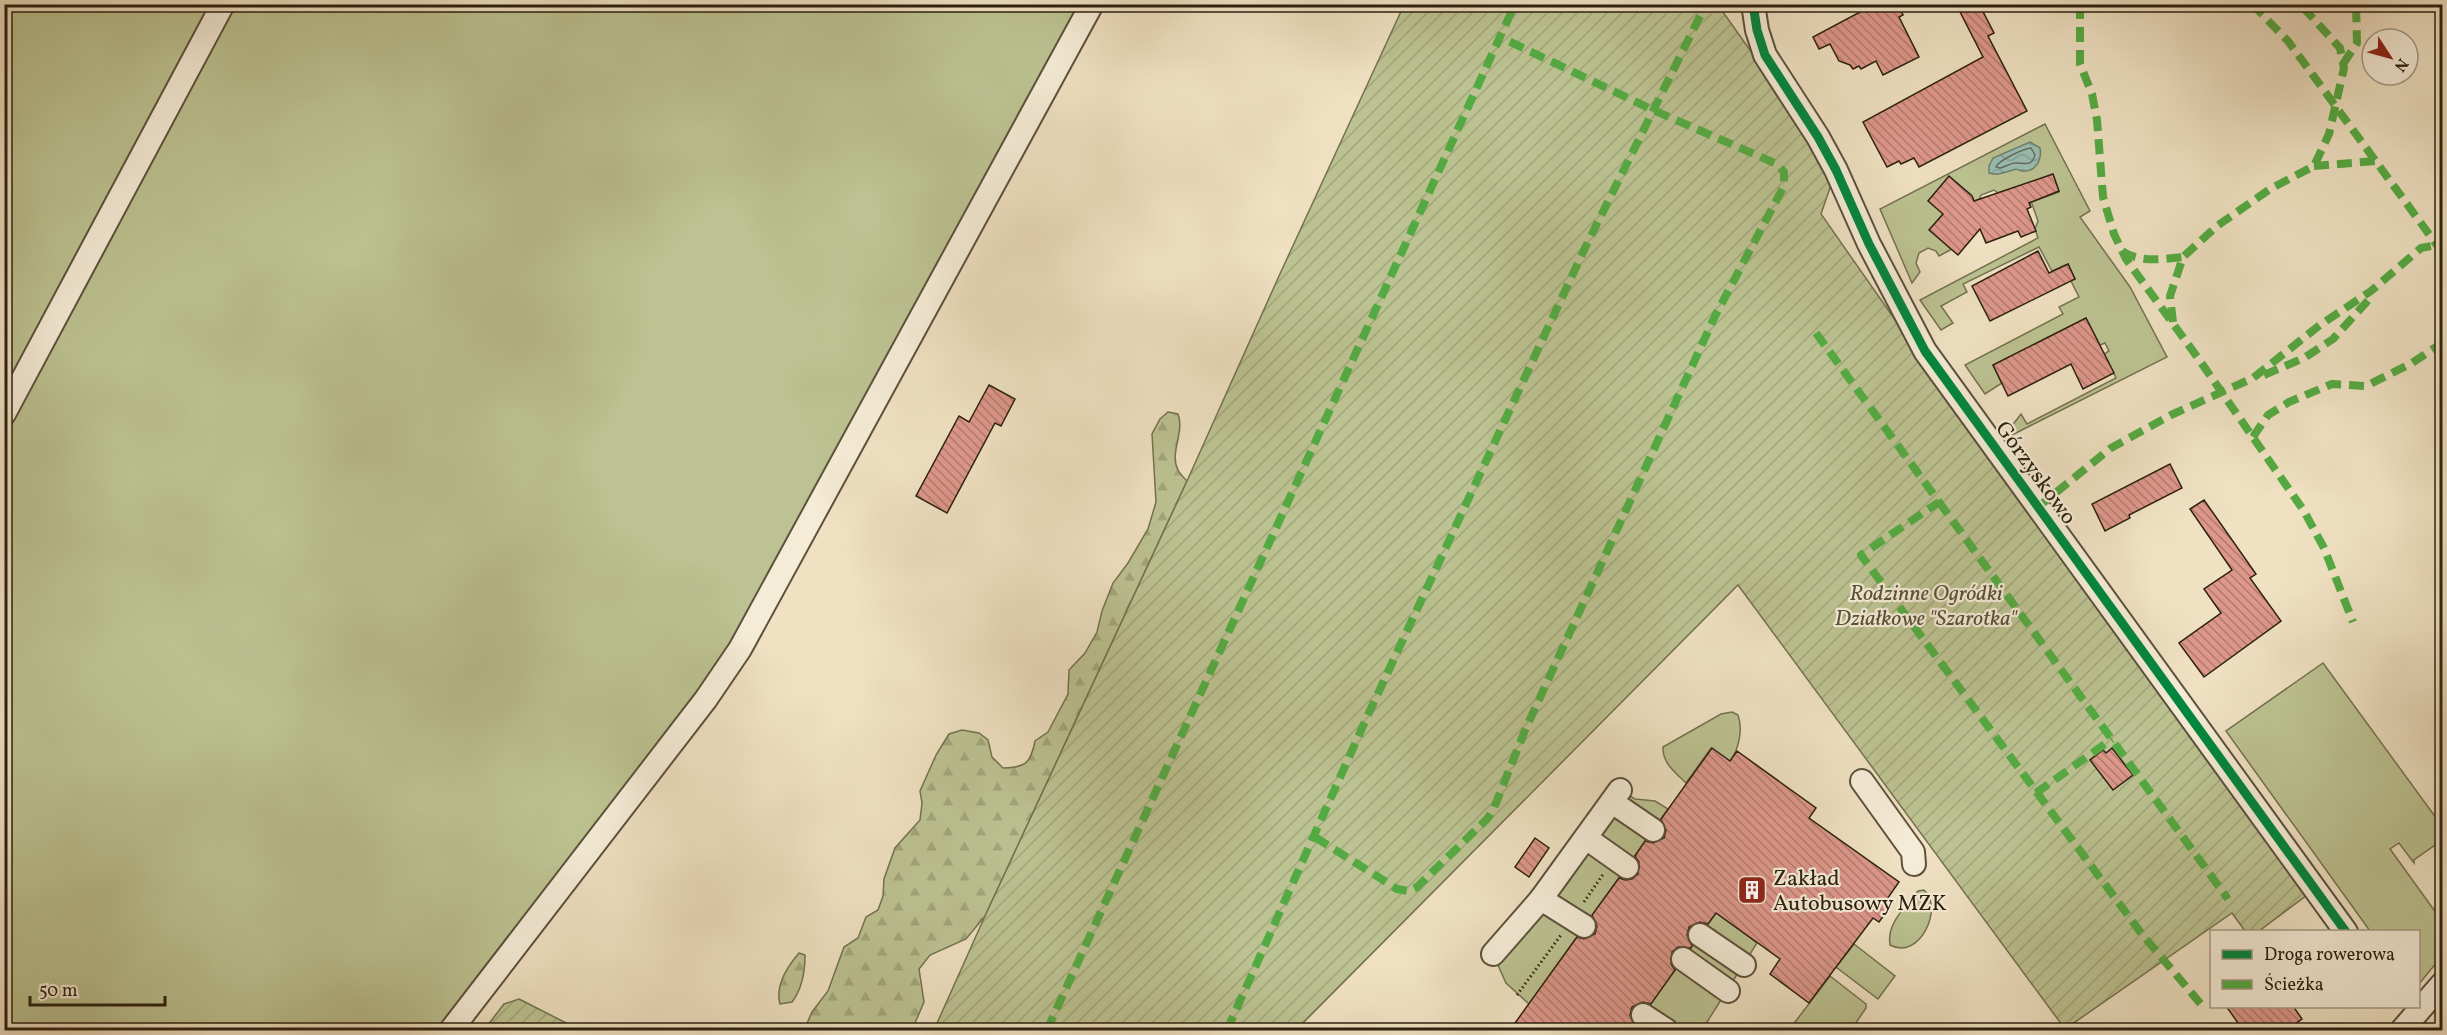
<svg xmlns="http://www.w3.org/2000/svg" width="2447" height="1035" font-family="Vollkorn,serif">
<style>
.grass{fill:#bcc291;stroke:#747150;stroke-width:1.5}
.forest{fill:url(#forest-firs);stroke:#747150;stroke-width:1.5}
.garden{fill:url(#garden-furrows);stroke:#747150;stroke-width:1.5}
.water{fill:url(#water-waves);stroke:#6e7f71;stroke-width:1.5}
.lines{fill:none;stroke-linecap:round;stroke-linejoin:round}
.shore{stroke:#636f61;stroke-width:1.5}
.building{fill:url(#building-back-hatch);stroke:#2c2010;stroke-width:1.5}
.minor-casing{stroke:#5d503c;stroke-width:26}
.path{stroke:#2c2010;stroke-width:3;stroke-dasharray:1.5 3;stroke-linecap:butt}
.minor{stroke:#f5ecd7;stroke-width:22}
.quiet{stroke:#54aa42;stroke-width:8;stroke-dasharray:15 8;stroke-linecap:butt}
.cycleway-casing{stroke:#f5ecd7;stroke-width:13}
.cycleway{stroke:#00873e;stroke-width:9}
.labels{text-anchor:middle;stroke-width:4.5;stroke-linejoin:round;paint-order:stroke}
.street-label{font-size:22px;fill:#2c2010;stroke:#f5ecd7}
.park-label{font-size:22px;font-style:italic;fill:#575137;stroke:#f5ecd7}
.poi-label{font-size:22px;fill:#2c2010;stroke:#f5ecd7;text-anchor:start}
</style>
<defs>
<pattern id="forest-firs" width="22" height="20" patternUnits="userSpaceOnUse" patternTransform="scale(1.5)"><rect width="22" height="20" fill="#bcc291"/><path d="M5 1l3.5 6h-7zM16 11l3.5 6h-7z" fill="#a2a67c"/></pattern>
<pattern id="garden-furrows" width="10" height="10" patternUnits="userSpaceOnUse" patternTransform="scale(1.5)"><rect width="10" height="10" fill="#bcc291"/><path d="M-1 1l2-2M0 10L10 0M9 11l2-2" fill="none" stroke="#a2a67c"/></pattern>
<pattern id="water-waves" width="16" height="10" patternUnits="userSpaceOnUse" patternTransform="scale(1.5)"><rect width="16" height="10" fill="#9abeb2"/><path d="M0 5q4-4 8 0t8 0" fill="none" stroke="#85a398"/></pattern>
<pattern id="building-back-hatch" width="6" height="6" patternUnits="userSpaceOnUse" patternTransform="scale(1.5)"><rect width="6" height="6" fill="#dd978b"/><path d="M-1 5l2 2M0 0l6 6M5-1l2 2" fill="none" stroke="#b37b70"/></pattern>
</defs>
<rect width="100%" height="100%" fill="#efe1c2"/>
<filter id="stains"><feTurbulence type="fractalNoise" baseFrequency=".00333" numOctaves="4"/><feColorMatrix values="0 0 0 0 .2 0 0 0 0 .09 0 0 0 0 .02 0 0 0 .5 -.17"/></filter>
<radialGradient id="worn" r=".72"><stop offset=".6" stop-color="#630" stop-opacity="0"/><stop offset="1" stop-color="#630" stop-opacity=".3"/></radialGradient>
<!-- grass -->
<g class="grass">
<path d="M5,5H1084L739,632L694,700L439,1030H5Z"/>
<path d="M2045,124L2090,211L2080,217L2130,287L2167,357L2012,435L2011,427L2021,414L2027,424L2116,378L2104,354L2109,351L2105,343L2100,345L2086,318L1993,365L2002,383L1985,394L1965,365L2063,314L2059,307L2079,297L2071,281L2075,279L2068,264L2052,271L2039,247L1963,284L1967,292L1941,306L1953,323L1941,330L1920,300L2038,238L2035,229L2038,221L2032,204L2029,203L2059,192L2053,175L1998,193L1994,190L1981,195L1979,200L1973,202L1970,194L1952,179L1943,214L1930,230L1952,249L1939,256L1936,251L1928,248L1919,253L1916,263L1920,272L1912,283L1880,209Z"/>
<path d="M2323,663L2442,826V840L2414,860V863L2399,843L2390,849L2434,910L2442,918V956L2419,984L2418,932L2370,931L2226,731Z"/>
<path d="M1732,712L1738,715C1743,730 1739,749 1730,761L1711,748L1686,783C1676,773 1662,763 1663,747L1721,714Z"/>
<path d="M1620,790L1635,799L1655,801L1668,809L1529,1004L1506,983L1493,954Z"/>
<path d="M1924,890C1944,907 1920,961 1890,945C1886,924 1906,906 1918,891Z"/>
<path d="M1716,913L1757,943L1702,1030H1632Z"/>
<path d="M1854,944L1895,976L1878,999L1836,967Z"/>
<path d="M1830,976L1866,1004V1008L1851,1030H1789Z"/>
</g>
<!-- forest -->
<g class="forest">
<path d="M1168,412L1178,414C1185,432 1169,453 1178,470C1180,474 1184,478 1187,481L985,916L966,939L930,955L919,969L924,1002L912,1030H804L812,1012L828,991L844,947L858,938L866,917L878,910L883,896L884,879L895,848L920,820L922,803L920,791L936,755L949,734L962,730L979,733L988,740L992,757L1003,768C1026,768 1031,762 1035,741L1048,732L1068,694L1069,670L1085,653L1097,632L1102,611L1113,583L1128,563L1148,529L1156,502L1152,434L1160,419Z"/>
<path d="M799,953L805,955C805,972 802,989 792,1002L780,1004C775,986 787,967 799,953Z"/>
</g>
<!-- garden -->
<g class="garden">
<path d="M1404,5H1718L1806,129L1833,179L1821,214L1963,417L2307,895L2259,931H2245L2232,913L2065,1029L1738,585L1296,1030H934L985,916L1187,481L1279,276Z"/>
<path d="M519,999L580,1030H484L504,1004Z"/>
</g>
<!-- water -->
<path class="water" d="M2030,142L2040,148C2042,160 2036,172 2022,171C2016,170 2018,168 2013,170C2004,172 1999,176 1989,173V166L1993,158Z"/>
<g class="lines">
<!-- shore -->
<path class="shore" d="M2031,148L2035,155C2031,168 2024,162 2014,163C2010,164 2004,167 2000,168L1996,167C1999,160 2023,149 2031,148Z"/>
</g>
<!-- building -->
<g class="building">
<path d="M1875,4H1898L1903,15L1899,17L1919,57L1883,75L1876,61L1861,69L1859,66L1853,69L1850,65L1839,61L1830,44L1819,49L1813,37Z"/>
<path d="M1956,4H1979L1994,33L1988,36L2027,111L1919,167L1914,158L1901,164L1899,161L1887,167L1863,122L1983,57Z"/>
<path d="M2053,174L2059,191L2029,203L2031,207L2027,209L2036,231L2021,237L2018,231L1986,243L1980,229L1958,255L1929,230L1943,214L1928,201L1949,176L1972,196L1974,201Z"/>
<path d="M2038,251L2049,273L2068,264L2075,279L1990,321L1972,286Z"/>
<path d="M2086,318L2114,373L2083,389L2071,364L2008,396L1993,365Z"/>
<path d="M989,385L1015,399L1001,426L995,423L947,513L916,496L959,416L969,422Z"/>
<path d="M2170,464L2182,488L2129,515L2130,518L2105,531L2092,504Z"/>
<path d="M2204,500L2256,574L2250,578L2281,621L2204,677L2179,643L2221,613L2204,589L2232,570L2190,509Z"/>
<path d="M1712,748L1730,761L1737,751L1816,808L1809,818L1899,882L1887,899L1893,903L1879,922L1873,918L1809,1003L1770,974L1780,959L1716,913L1708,924L1700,922L1689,927L1687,935L1692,946L1691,948L1678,947L1672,952L1671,964L1675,970L1651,1004L1643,1002L1632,1007L1630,1015L1635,1026L1632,1030H1510L1577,937L1584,939L1595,934L1597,926L1592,915L1619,878L1625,880L1632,879L1638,874L1639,862L1635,856L1645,841L1653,843L1664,838L1666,830L1661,819Z"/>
<path d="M2112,748L2133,775L2113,790L2090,760L2103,750L2106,753Z"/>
<path d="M1535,838L1549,848L1529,877L1515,867Z"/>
<path d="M2226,1006H2293L2302,1019L2286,1030H2243Z"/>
</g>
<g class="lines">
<!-- minor casing -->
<g class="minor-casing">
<g id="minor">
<path d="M1753,4L1757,30L1765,55L1818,137L1836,170L1869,244L1925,351L2346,932"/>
<path d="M4,414L223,4"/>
<path d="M1862,781L1913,852L1914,864"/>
<path d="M1612,802L1653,830"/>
<path d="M1586,838L1627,867"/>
<path d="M1541,899L1584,926"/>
<path d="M1700,935L1744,965"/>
<path d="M1493,954L1541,899L1620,790"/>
<path d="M1683,959L1728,991"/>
<path d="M1643,1015L1666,1030"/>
<path d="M451,1030L706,699L740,649L1092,4"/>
<path d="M2402,1030L2442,984"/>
</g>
</g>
<!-- path -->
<g class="path">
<path d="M1584,902L1604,873"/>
<path d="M1517,995L1561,935"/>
</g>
<!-- minor -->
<use href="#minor" class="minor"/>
<!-- quiet -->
<g class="quiet">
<path d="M2080,4V64L2092,94L2097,120L2103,197L2114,234L2126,259L2198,358L2304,511L2324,548L2353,622"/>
<path d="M2252,4L2288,41L2442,252"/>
<path d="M2343,64L2357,43L2356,4"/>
<path d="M2314,166L2376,161"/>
<path d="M2122,251C2140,263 2162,259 2183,257"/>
<path d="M2173,322L2170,296L2183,257L2217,226L2270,189L2314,166L2329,134L2344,68L2340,48L2300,4"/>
<path d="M1816,333L1939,502L1861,555L2141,933L2205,1009"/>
<path d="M2264,375L2304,358L2333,339L2373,295"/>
<path d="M2253,437L2268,415L2289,402L2332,384L2366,386L2412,363L2442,343"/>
<path d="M1939,502L2228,899"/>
<path d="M2038,507L2111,448L2171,415L2253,378L2320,325L2371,291L2421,248L2437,245"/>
<path d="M2036,793L2112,739"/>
<path d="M1315,837L1397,889L1408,891L1417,887L1488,818L1494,808L1526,728L1715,316L1784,186V172L1777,164L1653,110L1500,37"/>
<path d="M536,1030H538"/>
<path d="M1047,1030L1515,4"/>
<path d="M1227,1030L1367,717L1585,248L1706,4"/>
</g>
<!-- cycleway casing -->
<g class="cycleway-casing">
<path id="cycleway" d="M1753,4L1757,30L1765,55L1818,137L1836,170L1869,244L1925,351L2346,932"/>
</g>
<!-- cycleway -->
<use href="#cycleway" class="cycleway"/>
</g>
<!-- icons -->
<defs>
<g id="building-square" transform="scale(1.5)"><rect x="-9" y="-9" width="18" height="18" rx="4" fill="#8f2418" stroke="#f5ecd7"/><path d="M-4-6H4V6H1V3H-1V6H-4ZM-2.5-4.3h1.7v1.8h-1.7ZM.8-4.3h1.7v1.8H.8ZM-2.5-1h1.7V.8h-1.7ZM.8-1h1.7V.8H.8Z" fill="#fff"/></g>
</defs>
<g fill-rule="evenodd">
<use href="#building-square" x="1752" y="890"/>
</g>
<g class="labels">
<!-- street labels -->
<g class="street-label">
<text transform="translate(2037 472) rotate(54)" y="8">Górzyskowo</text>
</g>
<!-- park labels -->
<g class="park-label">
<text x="1926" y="600">Rodzinne Ogródki<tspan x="1926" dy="25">Działkowe "Szarotka"</tspan></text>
</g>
<!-- poi labels -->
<g class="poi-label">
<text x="1773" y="885">Zakład<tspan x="1773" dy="25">Autobusowy MZK</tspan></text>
</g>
</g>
<!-- margin -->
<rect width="2447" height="1035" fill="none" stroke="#efe1c2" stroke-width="24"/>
<rect x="6" y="6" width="2435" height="1023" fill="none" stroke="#2c2010" stroke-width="3"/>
<rect x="12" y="12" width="2423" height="1011" fill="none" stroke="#2c2010" stroke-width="1.5"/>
<!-- legend -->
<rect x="2210" y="930" width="210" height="78" fill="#f5ecd7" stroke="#a59a87" stroke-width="1.5"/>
<rect x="2222" y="950" width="30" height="9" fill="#00873e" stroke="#a59a87" stroke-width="1.5"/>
<text x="2264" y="960" font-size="18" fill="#2c2010">Droga rowerowa</text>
<rect x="2222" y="980" width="30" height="9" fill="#54aa42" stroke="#a59a87" stroke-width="1.5"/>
<text x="2264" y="990" font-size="18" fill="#2c2010">Ścieżka</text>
<!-- north arrow -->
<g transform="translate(2390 57) rotate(126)"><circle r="28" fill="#f5ecd7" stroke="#a59a87" stroke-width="1.5"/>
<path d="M0-4.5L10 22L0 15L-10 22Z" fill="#8f2418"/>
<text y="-9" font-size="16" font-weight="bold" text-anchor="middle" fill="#2c2010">N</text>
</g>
<!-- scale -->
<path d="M30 996v9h135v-9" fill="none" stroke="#2c2010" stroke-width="3"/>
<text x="39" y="996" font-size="18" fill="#2c2010" stroke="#f5ecd7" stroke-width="4.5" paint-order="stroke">50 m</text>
<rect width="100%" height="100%" filter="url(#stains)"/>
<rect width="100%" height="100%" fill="url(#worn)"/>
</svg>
